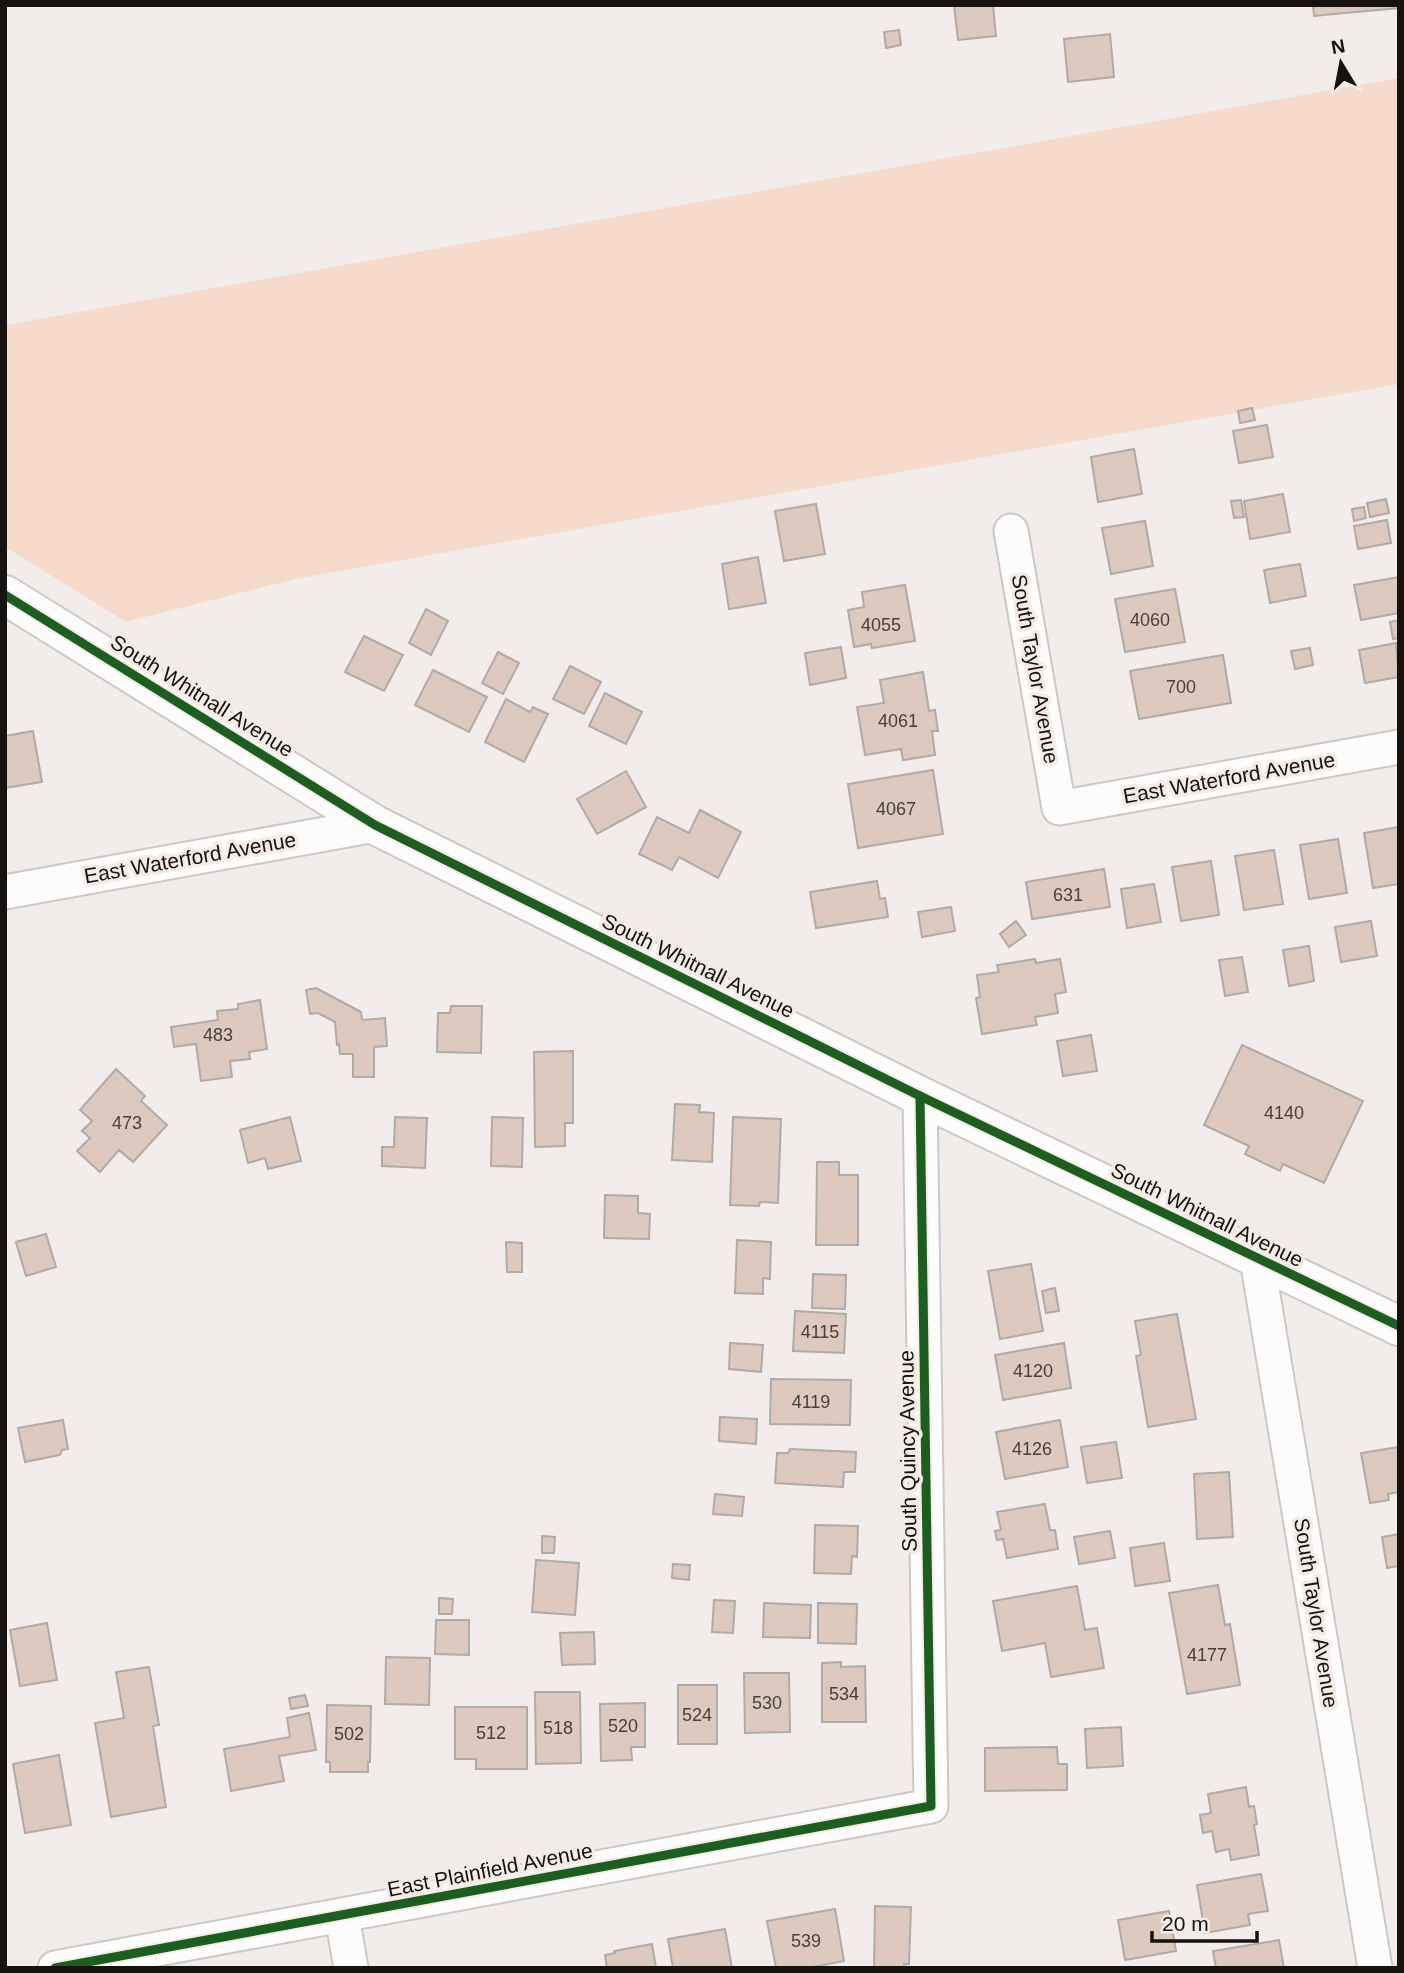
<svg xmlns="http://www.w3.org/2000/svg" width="1404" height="1973" font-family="Arial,sans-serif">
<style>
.green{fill:#f6dbcd}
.building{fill:#ddc9be;stroke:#afaba9;stroke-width:2}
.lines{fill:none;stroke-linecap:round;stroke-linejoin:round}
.minor-casing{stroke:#ccc8c6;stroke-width:37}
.tertiary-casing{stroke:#ccc8c6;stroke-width:42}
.minor{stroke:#fdfcfc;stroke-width:33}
.tertiary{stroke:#fdfcfc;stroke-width:38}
.cycleway-casing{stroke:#f5ece7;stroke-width:13}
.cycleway{stroke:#1b5e20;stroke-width:9}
.labels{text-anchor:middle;stroke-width:7;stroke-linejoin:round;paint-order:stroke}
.number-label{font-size:18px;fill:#47403c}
.street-label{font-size:21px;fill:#151210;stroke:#f5ece7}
</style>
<rect width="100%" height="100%" fill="#f2edea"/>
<!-- green -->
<path class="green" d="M1399,78V384L295,579L126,622L5,547V325Z"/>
<!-- building -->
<g class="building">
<path d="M954,5H993L996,36L958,40Z"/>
<path d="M1313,5H1399V8L1314,16Z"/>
<path d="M899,30L901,45L886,48L884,32Z"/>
<path d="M1110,34L1114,77L1068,82L1064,39Z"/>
<path d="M1252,408L1255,420L1240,423L1238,411Z"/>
<path d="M1267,425L1273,457L1239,463L1233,431Z"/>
<path d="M1134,449L1142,494L1098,502L1091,457Z"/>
<path d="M1283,494L1290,532L1250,539L1244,501Z"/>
<path d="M1386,499L1389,513L1370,517L1367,503Z"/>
<path d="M1241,500L1244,517L1234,518L1231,501Z"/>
<path d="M816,504L825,554L784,561L775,511Z"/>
<path d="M1364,507L1366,518L1354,521L1352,509Z"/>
<path d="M1387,520L1391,543L1358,549L1354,526Z"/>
<path d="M1145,521L1153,566L1111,574L1102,528Z"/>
<path d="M758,557L766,603L729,609L722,564Z"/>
<path d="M1300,564L1306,596L1270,603L1264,570Z"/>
<path d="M1399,577V613L1361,620L1354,585Z"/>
<path d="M905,585L915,641L872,648L871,644L854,647L848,610L864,607L862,592Z"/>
<path d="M1175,589L1185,642L1125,652L1115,599Z"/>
<path d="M426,609L448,621L431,655L409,643Z"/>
<path d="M1399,620V638L1393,639L1390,622Z"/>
<path d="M364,636L403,655L384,691L345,672Z"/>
<path d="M1396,643L1399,677L1365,683L1359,650Z"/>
<path d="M841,647L846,678L810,685L805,653Z"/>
<path d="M1310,648L1313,665L1295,669L1291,651Z"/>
<path d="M498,652L519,663L503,694L482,683Z"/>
<path d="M1223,655L1231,703L1139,719L1130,671Z"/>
<path d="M570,666L601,682L584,714L553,699Z"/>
<path d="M433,670L487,697L469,732L415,705Z"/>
<path d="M923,672L929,711L935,710L938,731H932L935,755L903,760L901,749L865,755L857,707L884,703L880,680Z"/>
<path d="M605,693L642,712L626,744L589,726Z"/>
<path d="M506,699L530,712L533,707L548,714L524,762L485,742Z"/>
<path d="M33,731L42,782L5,788V736Z"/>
<path d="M933,770L943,834L858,848L848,784Z"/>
<path d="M626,771L646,807L597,834L577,799Z"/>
<path d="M700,810L741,832L718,878L679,857L672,870L639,854L657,817L689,833Z"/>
<path d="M1399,827V884L1373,888L1364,833Z"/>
<path d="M1338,839L1347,893L1309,899L1300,845Z"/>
<path d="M1274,850L1283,904L1244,910L1235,856Z"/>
<path d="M1211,861L1219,915L1181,921L1172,867Z"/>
<path d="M1104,869L1110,907L1032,919L1026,882Z"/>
<path d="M877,881L880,899L885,898L888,917L816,928L810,892Z"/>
<path d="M1154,884L1161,922L1127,928L1121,889Z"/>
<path d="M951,907L955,931L922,937L918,912Z"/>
<path d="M1016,921L1026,935L1009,947L1000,934Z"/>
<path d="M1371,921L1377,956L1341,962L1335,927Z"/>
<path d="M1309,946L1314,981L1289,986L1283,950Z"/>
<path d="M1242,957L1248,992L1225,996L1219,960Z"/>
<path d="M1035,959L1036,963L1060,959L1066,992L1055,994L1058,1013L1035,1017L1037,1025L982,1034L976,998L980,997L977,975L999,972L997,965Z"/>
<path d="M316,988L361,1012L362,1020L385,1018L387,1046L374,1047V1077H353V1054H340L339,1044L337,1045L335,1022L318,1013L310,1014L306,990Z"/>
<path d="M260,1000L267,1049L249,1052L250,1059L230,1061L232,1077L201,1081L196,1044L174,1047L171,1027L218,1020L217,1011L238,1009V1004Z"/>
<path d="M451,1006H482L481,1053L437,1052L438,1013H450Z"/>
<path d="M1091,1035L1097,1071L1063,1076L1057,1041Z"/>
<path d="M1242,1045L1363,1101L1324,1183L1283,1164L1280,1171L1245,1154L1249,1146L1204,1125Z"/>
<path d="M573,1051V1123H565V1146L535,1147L534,1052Z"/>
<path d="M116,1069L145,1096L141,1101L167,1125L133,1162L119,1150L100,1172L77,1151L90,1138L82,1131L92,1121L80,1110Z"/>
<path d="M675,1104L700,1105L699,1112L714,1113L712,1162L672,1160Z"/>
<path d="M290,1117L301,1161L268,1169L265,1158L248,1163L240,1130Z"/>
<path d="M395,1117L427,1118L425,1168L382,1166V1147H394Z"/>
<path d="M492,1117L523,1118L522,1167L491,1166Z"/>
<path d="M733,1117L781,1119L778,1203L760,1202L759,1206L730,1205Z"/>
<path d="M817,1162H839V1175H858V1245H816Z"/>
<path d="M605,1195L638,1196V1213L650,1214L649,1239L604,1238Z"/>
<path d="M46,1234L56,1267L26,1276L16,1242Z"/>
<path d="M737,1240L771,1242L770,1279L763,1278V1294L735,1293Z"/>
<path d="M506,1242L522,1243V1272H507Z"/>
<path d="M1031,1264L1043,1331L1000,1339L988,1271Z"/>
<path d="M813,1274L846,1275L845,1309L812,1308Z"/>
<path d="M1055,1288L1059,1311L1046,1313L1042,1291Z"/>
<path d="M795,1311L846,1314L844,1353L793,1351Z"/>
<path d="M1177,1314L1196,1419L1148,1427L1136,1356L1141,1355L1135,1321Z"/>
<path d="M730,1343L763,1345L761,1372L729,1369Z"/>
<path d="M1064,1343L1071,1388L1003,1400L995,1355Z"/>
<path d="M771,1379L851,1380L850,1425L770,1424Z"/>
<path d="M720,1417L757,1419L756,1444L719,1441Z"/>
<path d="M63,1420L68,1449L62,1450L60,1455L25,1462L18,1428Z"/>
<path d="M1060,1420L1068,1467L1005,1479L996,1432Z"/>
<path d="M1116,1442L1122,1478L1087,1483L1081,1447Z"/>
<path d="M1399,1447V1492L1388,1494L1389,1500L1370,1503L1361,1453Z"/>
<path d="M790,1449L856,1452L855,1472H844L843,1487L775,1483L777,1453H788Z"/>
<path d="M1229,1472L1233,1537L1197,1539L1194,1474Z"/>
<path d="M715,1494L744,1497L742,1516L713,1514Z"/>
<path d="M1045,1504L1050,1530H1055L1058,1549L1007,1558L1003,1539L997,1540L995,1531L1001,1530L997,1512Z"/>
<path d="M815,1525L858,1526L857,1557L852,1556L851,1574L814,1573Z"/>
<path d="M1110,1531L1115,1558L1079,1564L1074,1537Z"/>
<path d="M1399,1534V1566L1387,1568L1382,1537Z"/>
<path d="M542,1536L555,1537L554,1553H542Z"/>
<path d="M1164,1543L1170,1581L1135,1586L1130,1548Z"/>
<path d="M536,1560L579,1563L575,1615L532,1612Z"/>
<path d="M673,1564L690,1565L689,1580L672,1578Z"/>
<path d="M1218,1585L1225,1625L1230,1624L1240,1685L1187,1694L1169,1593Z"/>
<path d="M1077,1586L1085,1630L1097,1628L1104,1668L1051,1677L1045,1643L1002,1651L993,1601Z"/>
<path d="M439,1598L453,1599L452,1614H439Z"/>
<path d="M714,1600L735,1601L733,1633L712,1632Z"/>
<path d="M764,1603L811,1605L810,1638L763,1637Z"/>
<path d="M818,1603L857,1604L856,1644L818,1643Z"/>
<path d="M436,1620H469V1655L435,1654Z"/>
<path d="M47,1623L57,1680L20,1686L10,1630Z"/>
<path d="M594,1632L595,1664L562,1665L560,1633Z"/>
<path d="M386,1657L430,1658L429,1705L385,1704Z"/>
<path d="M841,1662V1667L865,1666L866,1722H822V1663Z"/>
<path d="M149,1667L159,1725L153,1726L166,1807L111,1817L95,1723L124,1718L116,1672Z"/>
<path d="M744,1673H789L790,1732L745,1733Z"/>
<rect x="678" y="1685" width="39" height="59"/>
<path d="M535,1692H580L581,1763L536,1764Z"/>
<path d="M305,1695L308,1706L291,1709L289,1698Z"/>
<path d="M645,1703V1747H631L632,1760L601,1761L600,1704Z"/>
<path d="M327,1705L371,1706L370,1762H368V1772H330V1762H326Z"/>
<path d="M455,1707H527V1769H476V1759H455Z"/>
<path d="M309,1713L316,1750L279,1756L284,1781L231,1791L224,1749L290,1737L287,1718Z"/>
<path d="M1121,1727L1123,1766L1087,1768L1085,1729Z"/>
<path d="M1057,1747L1058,1764H1067V1790L985,1791V1748Z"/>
<path d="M59,1755L71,1825L25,1833L13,1764Z"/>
<path d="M1246,1787L1249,1807L1254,1806L1257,1824L1254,1825L1259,1855L1231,1860L1229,1849L1216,1852L1212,1831L1203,1833L1200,1815L1211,1813L1208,1794Z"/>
<path d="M1261,1874L1268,1911L1248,1914L1250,1925L1205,1933L1197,1885Z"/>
<path d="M875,1906L911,1907L909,1964H904V1968H874Z"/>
<path d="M835,1909L844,1961L807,1968H776L767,1921Z"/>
<path d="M1169,1911L1176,1951L1125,1960L1118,1920Z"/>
<path d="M725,1929L732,1968H673L668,1939Z"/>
<path d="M1279,1940L1284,1968H1216L1213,1951Z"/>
<path d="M652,1944L656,1968H607L605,1955L615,1953L614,1951Z"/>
</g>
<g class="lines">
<!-- minor casing -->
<g class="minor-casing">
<g id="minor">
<path d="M1011,531L1059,808L1399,747"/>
<path d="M5,892L375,825"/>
<path d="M1257,1259L1375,1968"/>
<path d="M342,1916L351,1968"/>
<path d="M55,1968L931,1806L920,1096"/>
</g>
</g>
<!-- tertiary casing -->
<g class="tertiary-casing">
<path id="tertiary" d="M5,595L375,825L920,1096L1399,1326"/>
</g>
<!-- minor -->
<use href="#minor" class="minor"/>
<!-- tertiary -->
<use href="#tertiary" class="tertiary"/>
<!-- cycleway casing -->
<g class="cycleway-casing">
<g id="cycleway">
<path d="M5,595L375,825L920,1096L1399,1326"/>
<path d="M55,1968L931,1806L920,1096"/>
</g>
</g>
<!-- cycleway -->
<use href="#cycleway" class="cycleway"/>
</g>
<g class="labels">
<!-- number labels -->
<g class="number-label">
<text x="1150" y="626">4060</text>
<text x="881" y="631">4055</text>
<text x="1181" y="693">700</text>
<text x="898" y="727">4061</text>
<text x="896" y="815">4067</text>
<text x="1068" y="901">631</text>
<text x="218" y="1041">483</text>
<text x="1284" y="1119">4140</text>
<text x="127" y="1129">473</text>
<text x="820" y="1338">4115</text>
<text x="1033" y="1377">4120</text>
<text x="811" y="1408">4119</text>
<text x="1032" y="1455">4126</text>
<text x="1207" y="1661">4177</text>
<text x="844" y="1700">534</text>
<text x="767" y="1709">530</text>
<text x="697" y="1721">524</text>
<text x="623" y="1732">520</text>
<text x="558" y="1734">518</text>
<text x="491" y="1739">512</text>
<text x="349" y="1740">502</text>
<text x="806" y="1947">539</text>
</g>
<!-- street labels -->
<g class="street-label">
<text transform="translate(1035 669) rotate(80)" y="7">South Taylor Avenue</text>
<text transform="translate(202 696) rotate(32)" y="7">South Whitnall Avenue</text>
<text transform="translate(1229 778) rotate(-10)" y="7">East Waterford Avenue</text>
<text transform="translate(190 858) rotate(-10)" y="7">East Waterford Avenue</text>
<text transform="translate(698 966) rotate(26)" y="7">South Whitnall Avenue</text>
<text transform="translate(1207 1215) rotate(26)" y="7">South Whitnall Avenue</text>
<text transform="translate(908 1451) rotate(-91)" y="7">South Quincy Avenue</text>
<text transform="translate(1316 1613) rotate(81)" y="7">South Taylor Avenue</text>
<text transform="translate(490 1870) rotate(-11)" y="7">East Plainfield Avenue</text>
</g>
</g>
<!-- border -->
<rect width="1404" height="1973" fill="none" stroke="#151210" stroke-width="14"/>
<!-- north arrow -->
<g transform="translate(1341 63) rotate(350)" stroke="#f5ece7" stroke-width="5" paint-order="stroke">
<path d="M0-5L12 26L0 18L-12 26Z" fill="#151210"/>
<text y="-10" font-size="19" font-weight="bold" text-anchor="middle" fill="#151210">N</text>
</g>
<!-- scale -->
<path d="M1152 1931v10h105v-10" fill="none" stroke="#151210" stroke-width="3.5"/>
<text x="1162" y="1931" font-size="21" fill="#151210" stroke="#f5ece7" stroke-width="5" paint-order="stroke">20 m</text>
</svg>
